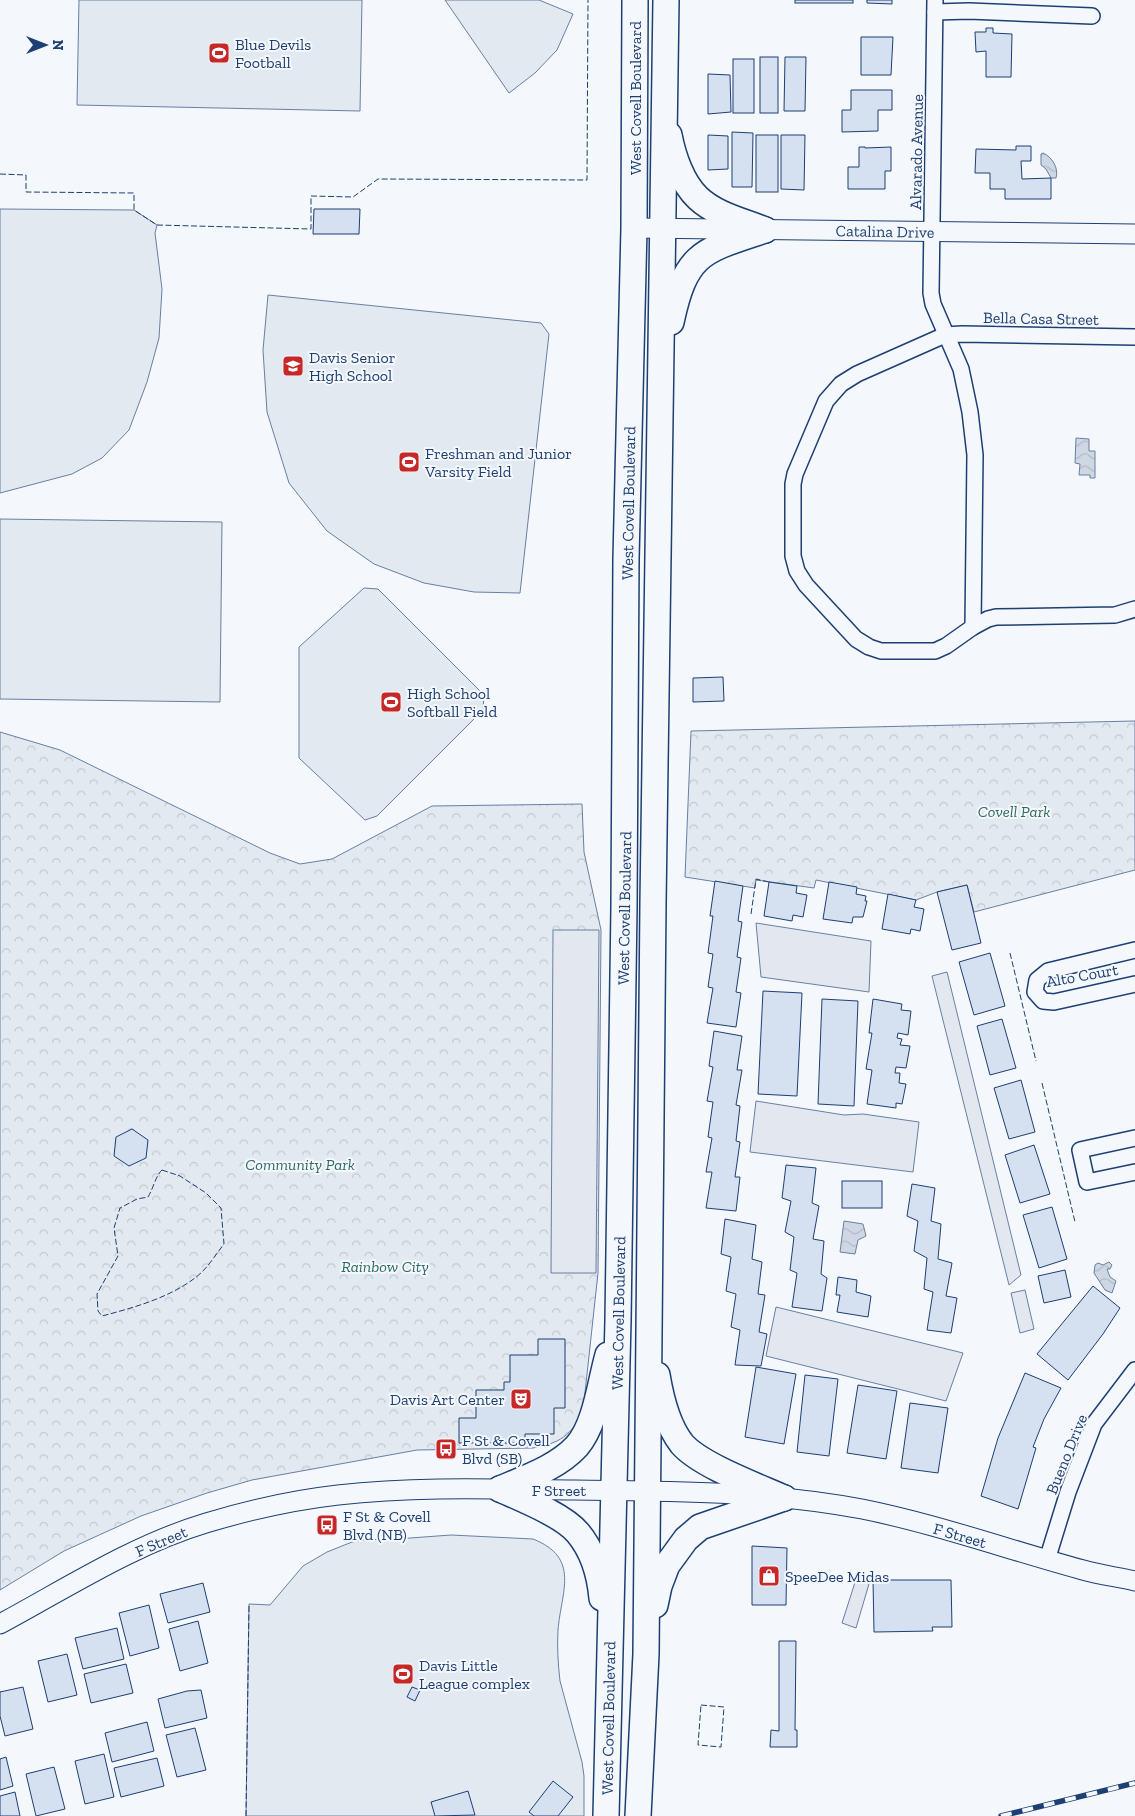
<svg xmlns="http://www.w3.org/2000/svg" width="1135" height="1816" font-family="'Zilla Slab',serif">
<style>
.grass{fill:#e3e9f0;stroke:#687fa3}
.park{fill:url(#park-crowns);stroke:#687fa3}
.parking{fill:#e3e8f0;stroke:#687fa3}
.water{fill:url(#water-waves);stroke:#687fa3}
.building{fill:#d5e0f0;stroke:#1d3f73}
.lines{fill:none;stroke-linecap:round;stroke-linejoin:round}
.minor-casing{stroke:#1d3f73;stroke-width:18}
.tertiary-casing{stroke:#1d3f73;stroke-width:21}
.primary-casing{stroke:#1d3f73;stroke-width:28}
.minor{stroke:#f4f7fb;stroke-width:15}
.tertiary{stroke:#f4f7fb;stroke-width:19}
.primary{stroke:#f4f7fb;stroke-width:25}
.rail-casing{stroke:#1d3f73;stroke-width:5.5}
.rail{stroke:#f4f7fb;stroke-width:4;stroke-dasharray:11;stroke-linecap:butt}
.fence{stroke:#1d3f73;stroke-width:1;stroke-dasharray:6 2.5;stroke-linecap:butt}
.labels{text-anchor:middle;stroke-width:4;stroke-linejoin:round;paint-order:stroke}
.poi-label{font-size:16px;fill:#1d3f73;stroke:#f4f7fb;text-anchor:start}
.street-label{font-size:16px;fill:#1d3f73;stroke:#f4f7fb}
.park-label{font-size:16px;font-style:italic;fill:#2c6c60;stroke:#f4f7fb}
</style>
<defs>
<pattern id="park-crowns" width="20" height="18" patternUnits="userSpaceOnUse" patternTransform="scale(1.25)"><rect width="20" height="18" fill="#e3e9f0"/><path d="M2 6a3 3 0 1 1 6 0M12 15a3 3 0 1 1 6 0" fill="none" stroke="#c2c9d1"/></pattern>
<pattern id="water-waves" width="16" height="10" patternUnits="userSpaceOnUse" patternTransform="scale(1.25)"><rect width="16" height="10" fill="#cfd7e4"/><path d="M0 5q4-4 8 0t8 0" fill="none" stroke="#b1bac7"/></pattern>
</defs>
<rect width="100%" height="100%" fill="#f4f7fb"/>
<!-- grass -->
<g class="grass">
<path d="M79,0H362L360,111L77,105Z"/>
<path d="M445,0H539L573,14L557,50L535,73L509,93Z"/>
<path d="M0,209L134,210L157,225L155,233L162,289L159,338L147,382L129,430L102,458L72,474L0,493Z"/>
<path d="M268,295L541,323L549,334L520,593L474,592L424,583L374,564L327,531L289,483L267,412L263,350Z"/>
<path d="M0,519L222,522L220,702L0,699Z"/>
<path d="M364,588L378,589L484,695L483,710L377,816L365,820L299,758V647Z"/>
<path d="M451,1535L533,1539C581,1558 561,1592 558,1630C557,1647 558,1664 560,1681L582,1762L584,1776V1816H246L249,1604L270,1605L303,1566L327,1552L352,1542L368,1539L383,1540Z"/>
</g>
<!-- park -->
<g class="park">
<path d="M1135,721V870L974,912L967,885L937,892L916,900L816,880L814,888L756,880L755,888L685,877L691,731Z"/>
<path d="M0,732L60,750L270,853L300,864L332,859L432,806L582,804L584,852L601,930L598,1273L583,1411C571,1436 560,1443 533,1448L417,1450L252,1480L207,1493L141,1516L64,1551L0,1590Z"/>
</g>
<!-- parking -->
<g class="parking">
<path d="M756,923L871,941L869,992L761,977Z"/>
<path d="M553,930H599L596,1273H551Z"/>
<path d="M947,972L1021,1275L1009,1285L932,976Z"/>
<path d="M756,1101L844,1115L863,1114L919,1122L913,1172L750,1152Z"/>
<path d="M1025,1290L1034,1329L1020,1333L1011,1293Z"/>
<path d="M776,1307L963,1353L946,1401L766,1356Z"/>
<path d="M858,1573L871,1577L856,1628L842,1623Z"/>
</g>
<!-- water -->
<g class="water">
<path d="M1043,153C1052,157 1059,168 1056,178H1051L1046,169L1041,165V154Z"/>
<path d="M1076,438L1089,439V451H1095V478H1090V475H1079L1080,464L1075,463Z"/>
<path d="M844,1221L863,1224L866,1236L858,1240L855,1254L840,1252Z"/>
<path d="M1109,1262L1112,1265L1110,1269H1107L1110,1277L1116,1281L1112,1293L1105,1290L1094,1273L1095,1265L1098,1263L1103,1265Z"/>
</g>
<!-- building -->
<g class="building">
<rect x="795" y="0" width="58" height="3"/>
<path d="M867,0H892V4L867,3Z"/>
<path d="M986,28H993V33L1012,34L1011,77H986V51L976,52L975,32H986Z"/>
<path d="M861,37H893L891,75H861Z"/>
<rect x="760" y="57" width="18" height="56"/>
<path d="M785,57H806L805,111H784Z"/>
<rect x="733" y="59" width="21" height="54"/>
<path d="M708,74L730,75L731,112L708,114Z"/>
<path d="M851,90H892V110H878V131L842,132V110H851Z"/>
<path d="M732,132L753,133L752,187H732Z"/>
<path d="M708,135L728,136V169L708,170Z"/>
<rect x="756" y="135" width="22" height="57"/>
<path d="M781,135H805L804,190L781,189Z"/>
<path d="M1016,146H1031V161H1021L1022,179L1051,178V199H1005V189H990V173H975L976,149L1016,150Z"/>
<path d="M859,147H865V148L891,147V171H885V189H848V167H859Z"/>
<path d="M314,209H360L359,234H313Z"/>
<path d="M723,677L724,701L693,702V678Z"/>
<path d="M715,881L743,886L738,921L742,922L737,957L741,958L736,992L741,993L736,1027L707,1023L713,988L708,987L713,954L708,953L713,916H710Z"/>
<path d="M769,882L797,886L796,893L807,895L803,917L793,915L792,921L764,916Z"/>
<path d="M829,882L857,887L856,894L866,896L865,901H867L863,917H853L852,923L823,919Z"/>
<path d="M967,885L981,943L952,950L937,892Z"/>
<path d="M888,894L916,900L914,907L924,909L920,931L911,929L910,934L882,929Z"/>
<path d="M990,953L1005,1006L974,1015L959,962Z"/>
<path d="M763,991L802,993L797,1096L758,1094Z"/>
<path d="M822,999L858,1001L854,1106L818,1104Z"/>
<path d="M873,999L902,1004L901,1010L911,1011L908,1035L898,1033L897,1038L902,1039L900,1045L910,1046L906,1068L896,1067L895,1073H900L899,1083L906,1084L902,1104L896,1103V1108L867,1104L872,1070L866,1069L872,1033H869Z"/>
<path d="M1002,1019L1016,1068L990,1075L977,1026Z"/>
<path d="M714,1031L742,1036L737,1070H742L736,1105L740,1106L736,1141L740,1142L735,1177H740L736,1211L706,1208L712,1172H706L712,1138L708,1137L713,1102L707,1101L713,1067L709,1066Z"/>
<path d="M1021,1080L1035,1132L1009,1139L994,1088Z"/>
<path d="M132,1129L148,1140L146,1158L129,1166L114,1156L116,1137Z"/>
<path d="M1034,1145L1050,1194L1020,1203L1005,1155Z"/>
<path d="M786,1165L816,1168L812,1203L819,1206L813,1239L824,1241L821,1274L827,1278L822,1311L792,1307L797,1273L790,1270L794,1237L785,1232L791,1201L782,1198Z"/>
<rect x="842" y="1181" width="40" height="27"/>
<path d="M912,1184L935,1188L931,1221L941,1224L938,1259L952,1263L946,1296L957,1298L951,1333L927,1330L933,1292L924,1289L927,1258L914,1251L918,1221L907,1216Z"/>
<path d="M1052,1207L1067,1259L1039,1268L1023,1215Z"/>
<path d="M725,1219L756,1225L752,1259L762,1262L758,1294L765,1295L759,1332L767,1334L761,1366L735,1365L740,1330L731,1327L736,1294L726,1291L731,1257L721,1254Z"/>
<path d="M1065,1270L1071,1297L1044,1303L1038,1276Z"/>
<path d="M838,1277L857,1280L856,1292L871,1296L868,1317L837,1312L840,1295H836Z"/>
<path d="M1093,1286L1120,1308L1103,1334L1068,1380L1037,1354Z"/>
<path d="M538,1339H565V1408H554V1434H525V1443H459V1418H476V1390H504V1382H510V1355H538Z"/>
<path d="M756,1367L796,1374L784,1444L745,1437Z"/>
<path d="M1025,1373L1061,1388L1044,1419L1033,1447L1036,1448L1018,1509L981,1496L998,1438Z"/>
<path d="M805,1375L838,1379L829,1456L797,1452Z"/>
<path d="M858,1385L897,1391L886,1459L847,1453Z"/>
<path d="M910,1403L948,1408L938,1473L901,1468Z"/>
<path d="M752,1546L787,1548L786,1605H752Z"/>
<path d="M873,1580H951L952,1627H932L933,1631L874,1632Z"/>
<path d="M203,1583L210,1612L168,1623L160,1594Z"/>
<path d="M149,1605L159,1648L130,1656L119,1613Z"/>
<path d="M198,1621L208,1663L180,1671L169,1629Z"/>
<path d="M117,1628L124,1659L83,1669L75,1638Z"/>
<path d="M779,1641H796L795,1730H797V1747H770L771,1730L779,1731Z"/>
<path d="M67,1654L77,1695L48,1702L38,1661Z"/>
<path d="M126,1664L133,1693L91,1703L84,1674Z"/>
<path d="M23,1687L33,1729L5,1736L0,1716V1692Z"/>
<path d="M412,1687L420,1690L415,1701L407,1697Z"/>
<path d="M201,1690L207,1718L165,1728L158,1699L187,1691Z"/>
<path d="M147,1722L154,1751L112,1762L105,1733Z"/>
<path d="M195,1728L206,1770L177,1777L166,1735Z"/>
<path d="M104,1754L114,1797L85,1804L75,1761Z"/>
<path d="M6,1757L13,1786L0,1790V1759Z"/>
<path d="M157,1758L164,1786L121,1797L114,1768Z"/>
<path d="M54,1767L65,1809L36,1816L26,1774Z"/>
<path d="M553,1781L573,1797L558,1816H534L529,1812Z"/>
<path d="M468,1791L475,1815L435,1816L431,1802Z"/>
<path d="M15,1792L20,1816H0V1796Z"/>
</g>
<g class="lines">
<!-- minor casing -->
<g class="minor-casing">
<g id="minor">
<path d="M935,0L931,293L933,304L961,369L970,412L975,455L973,627"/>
<path d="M935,12L969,11L1092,16"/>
<path d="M1135,337L962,334L945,335L857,374L841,384L826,401L795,474L793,484V556L797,571L806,585L856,639L869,647L881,651H935L946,646L973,627L988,619L996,617L1115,615L1135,609"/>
<path d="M1135,950L1048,971L1037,980L1035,992L1043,1001L1054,1002L1135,984"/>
<path d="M1135,1138L1080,1150L1087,1182L1135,1172"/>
<path d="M1047,1560L1068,1492L1094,1424L1135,1370"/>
</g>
</g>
<!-- tertiary casing -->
<g class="tertiary-casing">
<g id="tertiary">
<path d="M634,228L1135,234"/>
<path d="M0,1624C67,1588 133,1545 206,1523C249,1510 294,1500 338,1495C416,1486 496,1489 574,1490C669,1491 768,1491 862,1509C937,1524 1009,1550 1083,1570C1100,1575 1118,1577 1135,1581"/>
</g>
</g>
<!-- primary casing -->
<g class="primary-casing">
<g id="primary">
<path d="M669,135C673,156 682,183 698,198C716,215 743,221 765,230"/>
<path d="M671,322C686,252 702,251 765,230"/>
<path d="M657,1375C661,1399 667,1425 682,1444C700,1465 757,1486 784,1498"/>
<path d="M500,1489C526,1478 558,1467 577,1446C596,1424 600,1383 608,1355"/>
<path d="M500,1489C522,1499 563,1515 578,1533C593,1551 600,1576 602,1598"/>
<path d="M655,1605L659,1586L667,1565L686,1539L700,1527L784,1498"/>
<path d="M606,1816L618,1320L624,907L626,559L634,228L635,0"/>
<path d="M638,1816L646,1654L653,903L666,0"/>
</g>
</g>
<!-- minor -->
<use href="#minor" class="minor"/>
<!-- tertiary -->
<use href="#tertiary" class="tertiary"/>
<!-- primary -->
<use href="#primary" class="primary"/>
<!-- rail casing -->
<g class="rail-casing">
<path id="rail" d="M1001,1816L1135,1783"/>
</g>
<!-- rail -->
<use href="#rail" class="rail"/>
<!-- fence -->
<g class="fence">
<path d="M0,174L26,175V192L134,193V210L157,225L311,229V196L353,197L378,179L587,180L588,0"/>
<path d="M751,914L756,879L769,882"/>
<path d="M1010,953L1036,1061"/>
<path d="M1042,1083L1075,1222"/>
<path d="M162,1170L180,1176L206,1193L221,1208L224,1244C217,1253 210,1264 202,1272C176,1296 136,1307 102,1316L98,1311L97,1294L118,1256L114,1228L120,1208L137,1199L148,1197C153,1189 156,1175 162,1170Z"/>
<path d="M701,1705L724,1707L721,1747L698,1745Z"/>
<path d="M246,1816L249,1604"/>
</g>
</g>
<!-- icons -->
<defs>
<g id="stadium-square" transform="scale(1.125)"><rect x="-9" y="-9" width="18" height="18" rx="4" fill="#c62828" stroke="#f4f7fb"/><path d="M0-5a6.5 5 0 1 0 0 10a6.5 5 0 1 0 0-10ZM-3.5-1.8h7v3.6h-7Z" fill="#fff"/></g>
<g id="school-square" transform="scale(1.125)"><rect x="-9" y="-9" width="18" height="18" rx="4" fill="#c62828" stroke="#f4f7fb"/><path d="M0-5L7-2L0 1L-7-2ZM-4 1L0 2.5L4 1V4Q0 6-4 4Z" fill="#fff"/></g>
<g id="theatre-square" transform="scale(1.125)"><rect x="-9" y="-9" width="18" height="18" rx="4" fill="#c62828" stroke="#f4f7fb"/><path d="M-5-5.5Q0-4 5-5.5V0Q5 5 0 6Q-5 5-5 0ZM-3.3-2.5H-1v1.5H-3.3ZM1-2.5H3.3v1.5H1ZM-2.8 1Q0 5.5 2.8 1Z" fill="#fff"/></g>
<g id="bus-square" transform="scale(1.125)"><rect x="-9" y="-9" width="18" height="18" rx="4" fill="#c62828" stroke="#f4f7fb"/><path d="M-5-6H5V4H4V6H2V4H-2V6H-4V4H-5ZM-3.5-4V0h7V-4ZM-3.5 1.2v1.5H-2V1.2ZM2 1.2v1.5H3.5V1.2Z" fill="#fff"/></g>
<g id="shop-square" transform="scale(1.125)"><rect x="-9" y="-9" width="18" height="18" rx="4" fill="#c62828" stroke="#f4f7fb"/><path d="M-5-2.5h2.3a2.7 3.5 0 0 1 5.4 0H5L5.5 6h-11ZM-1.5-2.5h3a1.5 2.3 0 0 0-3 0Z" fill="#fff"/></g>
</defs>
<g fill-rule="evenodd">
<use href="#stadium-square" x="219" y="53"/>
<use href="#school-square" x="293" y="366"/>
<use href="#stadium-square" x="409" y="462"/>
<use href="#stadium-square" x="391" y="702"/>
<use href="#theatre-square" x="521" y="1399"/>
<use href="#bus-square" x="446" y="1449"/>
<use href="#bus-square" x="327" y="1525"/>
<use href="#shop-square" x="769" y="1576"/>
<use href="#stadium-square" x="403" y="1674"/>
</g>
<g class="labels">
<!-- poi labels -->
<g class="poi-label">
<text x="235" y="50">Blue Devils<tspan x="235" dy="18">Football</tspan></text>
<text x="309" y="363">Davis Senior<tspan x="309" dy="18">High School</tspan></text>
<text x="425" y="459">Freshman and Junior<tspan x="425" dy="18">Varsity Field</tspan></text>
<text x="407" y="699">High School<tspan x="407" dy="18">Softball Field</tspan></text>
<text x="505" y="1405" text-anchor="end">Davis Art Center</text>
<text x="462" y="1446">F St &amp; Covell<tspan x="462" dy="18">Blvd (SB)</tspan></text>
<text x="343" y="1522">F St &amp; Covell<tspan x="343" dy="18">Blvd (NB)</tspan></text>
<text x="785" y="1582">SpeeDee Midas</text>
<text x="419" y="1671">Davis Little<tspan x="419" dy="18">League complex</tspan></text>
</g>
<!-- street labels -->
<g class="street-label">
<text transform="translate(635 98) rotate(-90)" y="6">West Covell Boulevard</text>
<text transform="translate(916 152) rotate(-89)" y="6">Alvarado Avenue</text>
<text transform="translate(885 231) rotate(1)" y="6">Catalina Drive</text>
<text transform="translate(1041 318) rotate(1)" y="6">Bella Casa Street</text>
<text transform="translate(628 503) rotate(-89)" y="6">West Covell Boulevard</text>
<text transform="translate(624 908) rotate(-89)" y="6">West Covell Boulevard</text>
<text transform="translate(1082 975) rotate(-10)" y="6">Alto Court</text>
<text transform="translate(618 1313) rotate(-89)" y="6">West Covell Boulevard</text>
<text transform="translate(1066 1454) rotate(-68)" y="6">Bueno Drive</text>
<text x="559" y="1496">F Street</text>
<text transform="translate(960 1535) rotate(16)" y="6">F Street</text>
<text transform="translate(161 1541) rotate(-23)" y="6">F Street</text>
<text transform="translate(608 1718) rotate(-89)" y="6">West Covell Boulevard</text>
</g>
<!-- park labels -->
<g class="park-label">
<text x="1014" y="817">Covell Park</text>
<text x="300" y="1170">Community Park</text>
<text x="385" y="1272">Rainbow City</text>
</g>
</g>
<!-- north arrow -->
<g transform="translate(45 45) rotate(90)" stroke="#f4f7fb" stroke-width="4" paint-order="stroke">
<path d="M0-4L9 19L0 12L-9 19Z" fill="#1d3f73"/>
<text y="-8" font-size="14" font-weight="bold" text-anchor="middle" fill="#1d3f73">N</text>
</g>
</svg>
